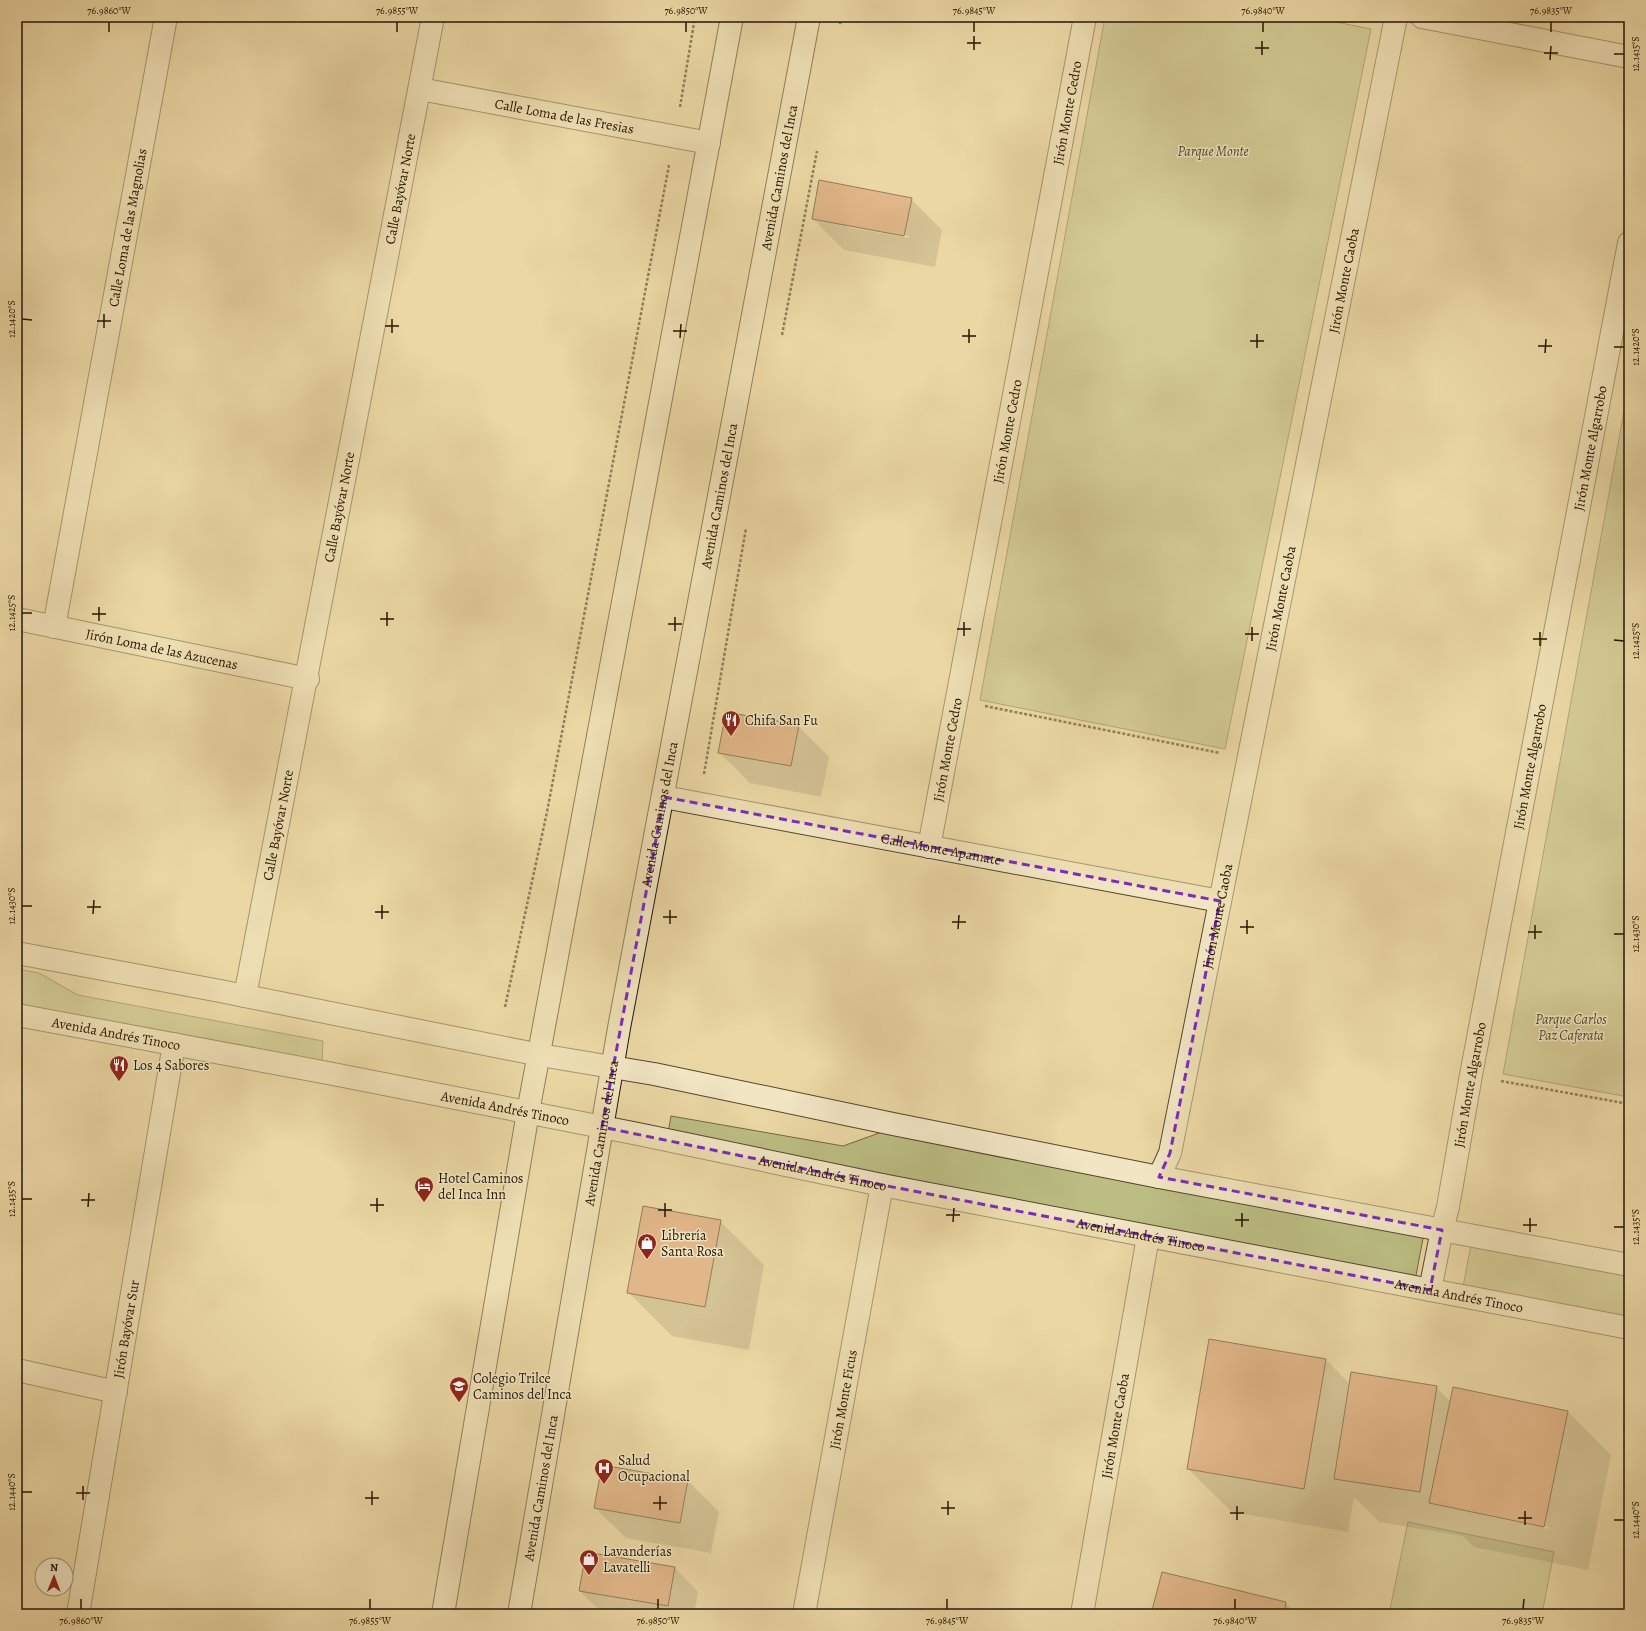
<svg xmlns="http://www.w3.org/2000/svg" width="1646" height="1631" font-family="Alegreya,serif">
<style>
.green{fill:#bbbd83;stroke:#706942}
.shadow{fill:#0003;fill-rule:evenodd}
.building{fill:#d88f67;stroke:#261500}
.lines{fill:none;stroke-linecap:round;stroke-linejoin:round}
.minor-casing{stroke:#574629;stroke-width:24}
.tertiary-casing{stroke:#574629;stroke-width:24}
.secondary-casing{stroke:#261500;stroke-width:24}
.path{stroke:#261500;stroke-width:2.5;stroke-dasharray:3 2;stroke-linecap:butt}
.minor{stroke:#f1e5c4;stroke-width:22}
.tertiary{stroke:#f1e5c4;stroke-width:22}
.secondary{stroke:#f1e5c4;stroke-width:22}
.marked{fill:none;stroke:#7b2cbf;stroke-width:3;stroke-dasharray:8 5;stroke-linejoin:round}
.ticks{fill:none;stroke:#261500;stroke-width:1.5}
.labels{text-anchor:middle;stroke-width:3;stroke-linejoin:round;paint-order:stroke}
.street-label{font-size:14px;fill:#261500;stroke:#f1e5c4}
.park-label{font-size:14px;font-style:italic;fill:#534727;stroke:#f1e5c4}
.poi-label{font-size:14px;fill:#261500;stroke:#f1e5c4;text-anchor:start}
.neatline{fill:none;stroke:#261500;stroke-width:1.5}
.ticks-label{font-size:10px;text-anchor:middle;fill:#261500}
</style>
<rect width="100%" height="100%" fill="#ead7a4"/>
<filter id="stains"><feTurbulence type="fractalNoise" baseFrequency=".005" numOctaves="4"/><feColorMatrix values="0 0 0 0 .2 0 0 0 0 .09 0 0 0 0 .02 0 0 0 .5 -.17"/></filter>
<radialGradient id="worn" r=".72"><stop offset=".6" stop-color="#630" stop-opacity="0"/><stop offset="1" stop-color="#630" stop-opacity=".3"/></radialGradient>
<!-- green -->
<g class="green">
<path d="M1105,17H1311L1371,29L1225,749L980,700Z"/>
<path d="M1629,384V1097L1503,1074Z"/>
<path d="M17,969L39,973L78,995L323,1041L322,1062L17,1004Z"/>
<path d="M671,1116L843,1146L893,1128L1425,1228L1414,1286L668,1133Z"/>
<path d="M1472,1240L1629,1270V1324L1462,1292Z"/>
<path d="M1408,1522L1554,1552L1542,1614H1389Z"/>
</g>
<!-- shadow -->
<g class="shadow">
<path d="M819,182L911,199L942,230L935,267L844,250L813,219ZM847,225L909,236V238L847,227Z"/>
<path d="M798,726L829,757L821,797L750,783L719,752Z"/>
<path d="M720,1221L764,1265L749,1350L672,1336L628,1292Z"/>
<path d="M1210,1340L1326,1360L1350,1384L1436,1387L1451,1402L1567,1411L1611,1455L1588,1570L1474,1547L1463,1536L1379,1522L1354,1497L1348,1532L1232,1512L1188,1469ZM1479,1512L1549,1527V1529L1479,1514Z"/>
<path d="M688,1481L719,1512L711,1553L626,1538L595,1508Z"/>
<path d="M675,1568L698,1592L694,1614H603L580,1591Z"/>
<path d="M1163,1574L1286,1603L1297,1614H1153Z"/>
</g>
<!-- building -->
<g class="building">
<path d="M819,180L912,198L904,236L812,219Z"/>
<path d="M726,712L799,725L791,766L718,753Z"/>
<path d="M643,1206L721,1220L705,1307L627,1293Z"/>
<path d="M1209,1339L1326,1359L1304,1489L1187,1469Z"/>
<path d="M1351,1372L1437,1386L1420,1492L1334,1479Z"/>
<path d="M1453,1387L1568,1411L1544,1527L1429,1503Z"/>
<path d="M602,1465L688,1480L680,1523L594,1508Z"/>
<path d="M586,1552L675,1567L668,1606L579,1591Z"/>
<path d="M1162,1572L1286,1602L1284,1614H1151Z"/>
</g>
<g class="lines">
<!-- minor casing -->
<g class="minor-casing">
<g id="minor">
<path d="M1422,17L1629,57"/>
<path id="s1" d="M420,89L709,143"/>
<path id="s2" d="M17,619L308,679"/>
<path id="s3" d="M54,627L166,17"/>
<path id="s4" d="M664,797L1220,901"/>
<path id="s5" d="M929,847L1085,17"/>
<path id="s6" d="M245,996L433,17"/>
<path id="s7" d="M1159,1177L1170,1153L1396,17"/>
<path id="s8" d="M1430,1290L1442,1230L1448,1207L1471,1075L1629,243"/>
<path d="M17,1370L116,1392"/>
<path id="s9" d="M78,1614L174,1044"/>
<path id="s10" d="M804,1614L882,1185"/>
<path id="s11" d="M1082,1614L1148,1237"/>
</g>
</g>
<!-- tertiary casing -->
<g class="tertiary-casing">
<g id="tertiary">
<path d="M17,953L220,991L540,1055L654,1074L893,1124L1159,1177L1629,1265"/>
<path id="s12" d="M17,1015L328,1073L638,1134L882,1185L1629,1328"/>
</g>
</g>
<!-- secondary casing -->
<g class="secondary-casing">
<g id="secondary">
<path d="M443,1614L528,1112L732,17"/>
<path id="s13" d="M519,1614L619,1028L809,17"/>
</g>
</g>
<!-- path -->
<g class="path">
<path d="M840,24L841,17"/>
<path d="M680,107L695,17"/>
<path d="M782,335L817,151"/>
<path d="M985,706L1220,753"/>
<path d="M704,774L746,528"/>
<path d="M505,1007L547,812L669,165"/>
<path d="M1501,1081L1629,1104"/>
</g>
<!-- minor -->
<use href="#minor" class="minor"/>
<!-- tertiary -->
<use href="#tertiary" class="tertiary"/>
<!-- secondary -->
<use href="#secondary" class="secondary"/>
</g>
<!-- marked area -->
<path d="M0 0H1646V1631H0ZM664,797L1220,901L1170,1153L1159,1177L1442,1230L1430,1290L882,1185L602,1127Z" fill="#ead7a4" fill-opacity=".55" fill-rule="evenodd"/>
<path class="marked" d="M664,797L1220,901L1170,1153L1159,1177L1442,1230L1430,1290L882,1185L602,1127Z"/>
<!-- ticks -->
<path class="ticks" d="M109,32V22M397,32V22M686,32V22M974,32V22M1263,32V22M1551,32V22M967,43H981M1255,48H1269M974,50V36M1544,53H1558M1614,54H1624M1262,55V41M1550,60L1551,46M22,319L32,320M97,321H111M385,326H399M104,328V314M673,331H687M392,333V319M962,336H976M680,338L681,324M1250,341H1264M969,343V329M1538,346H1552M1614,347H1624M1257,348V334M1545,353L1546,339M22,613H32M92,614H106M380,619H394M99,621V607M668,624H682M387,626V612M957,629H971M675,631V617M1245,634H1259M964,636V622M1533,639H1547M1614,640L1624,641M1252,641V627M1540,646V632M22,906H32M87,907H101M375,912H389M93,914L94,900M663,917H677M382,919V905M952,922H966M670,924V910M1240,927H1254M958,929L959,915M1528,932H1542M1247,934V920M1614,934H1624M1535,939V925M22,1199H32M81,1200H95M370,1205H384M88,1207L89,1193M658,1210H672M377,1212V1198M946,1215H960M665,1217V1203M1235,1220H1249M953,1222L954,1208M1523,1225H1537M1242,1227V1213M1614,1227H1624M1530,1232V1218M22,1492H32M76,1493H90M365,1498H379M83,1500V1486M653,1503H667M372,1505V1491M941,1508H955M660,1510V1496M1230,1513H1244M948,1515V1501M1518,1518H1532M1237,1520V1506M1614,1520H1624M1525,1525V1511M81,1609V1599M370,1609V1599M658,1609V1599M947,1609V1599M1235,1609V1599M1523,1609L1524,1599"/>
<!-- icons -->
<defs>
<g id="restaurant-pin" transform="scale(1)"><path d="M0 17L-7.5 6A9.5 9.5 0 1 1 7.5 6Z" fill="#8f2418" stroke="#f1e5c4"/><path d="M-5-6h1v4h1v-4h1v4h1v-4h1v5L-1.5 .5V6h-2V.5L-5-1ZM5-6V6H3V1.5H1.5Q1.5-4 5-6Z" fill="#fff"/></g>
<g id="hotel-pin" transform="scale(1)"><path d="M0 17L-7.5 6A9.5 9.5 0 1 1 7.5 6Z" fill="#8f2418" stroke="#f1e5c4"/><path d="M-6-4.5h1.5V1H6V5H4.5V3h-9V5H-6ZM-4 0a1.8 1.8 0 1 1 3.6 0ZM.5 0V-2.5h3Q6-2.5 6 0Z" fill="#fff"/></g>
<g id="shop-pin" transform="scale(1)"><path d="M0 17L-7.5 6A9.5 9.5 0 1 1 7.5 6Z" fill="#8f2418" stroke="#f1e5c4"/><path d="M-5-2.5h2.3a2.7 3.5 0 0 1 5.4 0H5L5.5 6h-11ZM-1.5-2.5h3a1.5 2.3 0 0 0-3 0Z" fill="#fff"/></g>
<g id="school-pin" transform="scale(1)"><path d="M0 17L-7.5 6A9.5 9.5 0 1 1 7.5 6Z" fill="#8f2418" stroke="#f1e5c4"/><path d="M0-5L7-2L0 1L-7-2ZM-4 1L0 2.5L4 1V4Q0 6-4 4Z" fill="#fff"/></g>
<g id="hospital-pin" transform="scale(1)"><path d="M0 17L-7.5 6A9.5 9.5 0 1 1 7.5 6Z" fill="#8f2418" stroke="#f1e5c4"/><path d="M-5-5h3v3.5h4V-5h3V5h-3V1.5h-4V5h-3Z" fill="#fff"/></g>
</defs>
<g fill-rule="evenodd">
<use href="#restaurant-pin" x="731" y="720"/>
<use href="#restaurant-pin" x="119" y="1065"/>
<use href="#hotel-pin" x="424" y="1186"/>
<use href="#shop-pin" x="647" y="1243"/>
<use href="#school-pin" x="459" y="1386"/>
<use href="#hospital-pin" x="604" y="1468"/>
<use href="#shop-pin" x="589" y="1559"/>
</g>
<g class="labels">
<!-- street labels -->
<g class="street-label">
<text dy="5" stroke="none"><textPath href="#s5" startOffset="747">Jirón Monte Cedro</textPath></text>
<text dy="5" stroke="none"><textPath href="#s1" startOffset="147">Calle Loma de las Fresias</textPath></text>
<text dy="5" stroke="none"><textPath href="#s13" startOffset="1460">Avenida Caminos del Inca</textPath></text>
<text dy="5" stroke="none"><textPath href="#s6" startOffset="822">Calle Bayóvar Norte</textPath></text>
<text dy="5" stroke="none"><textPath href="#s3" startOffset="406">Calle Loma de las Magnolias</textPath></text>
<text dy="5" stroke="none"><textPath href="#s7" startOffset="916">Jirón Monte Caoba</textPath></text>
<text dy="5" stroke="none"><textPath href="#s5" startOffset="423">Jirón Monte Cedro</textPath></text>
<text dy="5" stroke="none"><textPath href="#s8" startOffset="857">Jirón Monte Algarrobo</textPath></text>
<text dy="5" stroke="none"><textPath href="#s13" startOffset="1136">Avenida Caminos del Inca</textPath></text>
<text dy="5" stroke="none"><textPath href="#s6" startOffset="498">Calle Bayóvar Norte</textPath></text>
<text dy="5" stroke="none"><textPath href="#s7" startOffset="592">Jirón Monte Caoba</textPath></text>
<text dy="5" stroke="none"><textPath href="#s2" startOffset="148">Jirón Loma de las Azucenas</textPath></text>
<text dy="5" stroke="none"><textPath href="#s5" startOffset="99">Jirón Monte Cedro</textPath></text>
<text dy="5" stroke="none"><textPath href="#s8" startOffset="533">Jirón Monte Algarrobo</textPath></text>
<text dy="5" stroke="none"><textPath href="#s13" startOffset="812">Avenida Caminos del Inca</textPath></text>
<text dy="5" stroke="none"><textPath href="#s6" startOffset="174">Calle Bayóvar Norte</textPath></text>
<text dy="5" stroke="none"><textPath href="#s4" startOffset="282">Calle Monte Apamate</textPath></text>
<text dy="5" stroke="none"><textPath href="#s7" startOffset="268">Jirón Monte Caoba</textPath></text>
<text dy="5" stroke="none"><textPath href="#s12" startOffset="101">Avenida Andrés Tinoco</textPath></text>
<text dy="5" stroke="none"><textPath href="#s8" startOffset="209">Jirón Monte Algarrobo</textPath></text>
<text dy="5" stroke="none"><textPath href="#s12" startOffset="497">Avenida Andrés Tinoco</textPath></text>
<text dy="5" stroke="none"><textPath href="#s13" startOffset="488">Avenida Caminos del Inca</textPath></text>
<text dy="5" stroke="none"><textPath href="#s12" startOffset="821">Avenida Andrés Tinoco</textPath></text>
<text dy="5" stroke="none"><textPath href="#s12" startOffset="1145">Avenida Andrés Tinoco</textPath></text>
<text dy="5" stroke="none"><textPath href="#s12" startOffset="1469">Avenida Andrés Tinoco</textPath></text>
<text dy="5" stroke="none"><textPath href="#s9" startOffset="289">Jirón Bayóvar Sur</textPath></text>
<text dy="5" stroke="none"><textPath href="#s10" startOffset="218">Jirón Monte Ficus</textPath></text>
<text dy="5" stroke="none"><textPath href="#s11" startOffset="191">Jirón Monte Caoba</textPath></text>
<text dy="5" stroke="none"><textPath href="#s13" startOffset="128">Avenida Caminos del Inca</textPath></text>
</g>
<!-- park labels -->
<g class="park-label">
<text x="1213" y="156">Parque Monte</text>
<text x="1571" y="1024">Parque Carlos<tspan x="1571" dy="16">Paz Caferata</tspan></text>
</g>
<!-- poi labels -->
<g class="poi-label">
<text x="745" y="725">Chifa San Fu</text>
<text x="133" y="1070">Los 4 Sabores</text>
<text x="438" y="1183">Hotel Caminos<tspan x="438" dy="16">del Inca Inn</tspan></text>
<text x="661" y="1240">Librería<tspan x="661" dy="16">Santa Rosa</tspan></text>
<text x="473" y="1383">Colegio Trilce<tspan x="473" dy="16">Caminos del Inca</tspan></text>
<text x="618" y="1465">Salud<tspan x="618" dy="16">Ocupacional</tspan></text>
<text x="603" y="1556">Lavanderías<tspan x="603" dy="16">Lavatelli</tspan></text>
</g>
</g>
<!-- margin -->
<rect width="1646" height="1631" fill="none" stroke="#ead7a4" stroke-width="44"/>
<!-- north arrow -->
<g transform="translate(54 1577) rotate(1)"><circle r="19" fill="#f1e5c4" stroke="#a09276"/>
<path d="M0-3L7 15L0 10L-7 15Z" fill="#8f2418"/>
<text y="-6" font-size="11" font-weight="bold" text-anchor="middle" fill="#261500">N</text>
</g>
<rect x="22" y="22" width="1602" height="1587" class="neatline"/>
<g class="ticks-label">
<text x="109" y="14">76.9860°W</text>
<text x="397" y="14">76.9855°W</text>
<text x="686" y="14">76.9850°W</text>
<text x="974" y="14">76.9845°W</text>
<text x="1263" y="14">76.9840°W</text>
<text x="1551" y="14">76.9835°W</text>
<text transform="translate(1635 54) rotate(-90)" y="4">12.1415°S</text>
<text transform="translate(11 319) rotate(-90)" y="4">12.1420°S</text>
<text transform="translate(1635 347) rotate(-90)" y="4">12.1420°S</text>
<text transform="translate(11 613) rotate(-90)" y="4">12.1425°S</text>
<text transform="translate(1635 641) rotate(-90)" y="4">12.1425°S</text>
<text transform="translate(11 906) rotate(-90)" y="4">12.1430°S</text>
<text transform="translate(1635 934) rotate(-90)" y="4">12.1430°S</text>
<text transform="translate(11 1199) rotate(-90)" y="4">12.1435°S</text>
<text transform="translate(1635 1227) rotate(-90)" y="4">12.1435°S</text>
<text transform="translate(11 1492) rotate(-90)" y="4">12.1440°S</text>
<text transform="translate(1635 1520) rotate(-90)" y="4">12.1440°S</text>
<text x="81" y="1624">76.9860°W</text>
<text x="370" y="1624">76.9855°W</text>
<text x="658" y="1624">76.9850°W</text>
<text x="947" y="1624">76.9845°W</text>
<text x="1235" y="1624">76.9840°W</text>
<text x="1523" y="1624">76.9835°W</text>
</g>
<rect width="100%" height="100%" filter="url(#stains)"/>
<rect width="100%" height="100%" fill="url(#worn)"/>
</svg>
